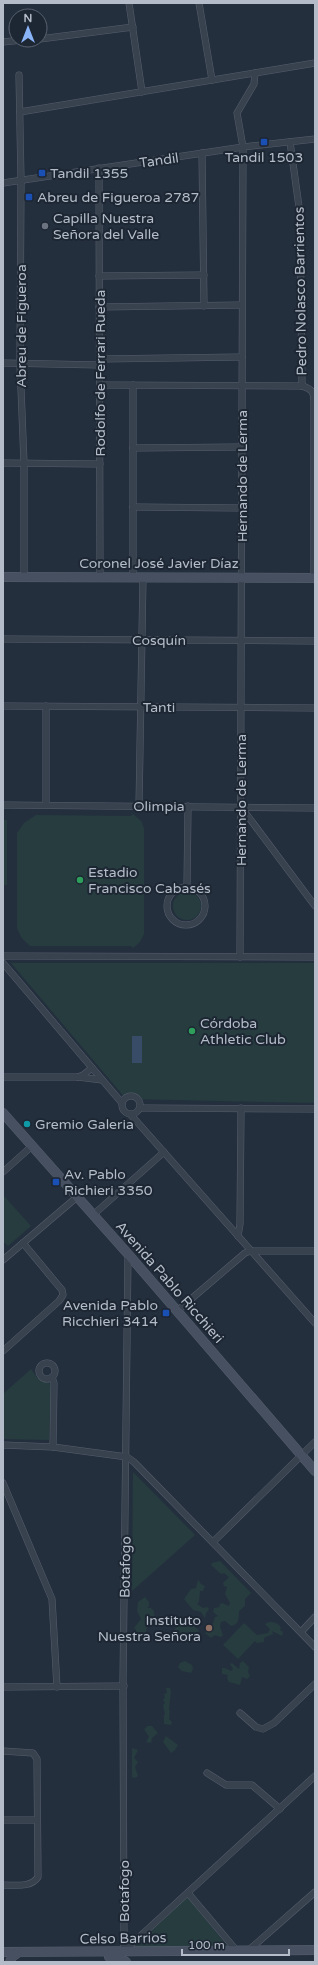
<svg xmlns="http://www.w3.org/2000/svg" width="318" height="1965" font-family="'Varela Round',sans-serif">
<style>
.green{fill:#263c3f}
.water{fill:#394c67}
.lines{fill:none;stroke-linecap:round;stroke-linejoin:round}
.street-casing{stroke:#565f6c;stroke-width:7}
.secondary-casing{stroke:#565f6c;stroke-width:10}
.street{stroke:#38414e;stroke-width:6}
.secondary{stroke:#465061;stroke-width:9}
.transit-dot{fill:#1a4fb4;stroke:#1d2633;stroke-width:1.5}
.worship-dot{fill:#6b7280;stroke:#1d2633;stroke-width:1.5}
.leisure-dot{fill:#2e9e5b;stroke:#1d2633;stroke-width:1.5}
.culture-dot{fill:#0f9aa8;stroke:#1d2633;stroke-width:1.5}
.education-dot{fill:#8d6e63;stroke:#1d2633;stroke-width:1.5}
.labels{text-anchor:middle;stroke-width:4;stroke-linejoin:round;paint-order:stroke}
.poi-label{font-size:14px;fill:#b4bcc9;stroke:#1d2633;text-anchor:start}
.street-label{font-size:14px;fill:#b4bcc9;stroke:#1d2633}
</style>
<rect width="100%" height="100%" fill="#242f3e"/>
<!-- green -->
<g class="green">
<path d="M133,814L142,822L144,829V934L140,942L133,948L131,946H30L21,937L17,928V833L24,823L36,815L131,816Z"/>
<rect x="3" y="820" width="4" height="65"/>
<circle cx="187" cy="906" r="14"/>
<path d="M11,963H315V1103L126,1099Z"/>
<path d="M3,1195L31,1226L8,1246L3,1241Z"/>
<path d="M31,1369L38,1379L49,1383L51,1386L49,1440L3,1439V1394Z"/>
<path d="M133,1472L195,1535L132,1591Z"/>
<path d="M220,1561L251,1593L245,1599V1606L239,1611C239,1618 239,1625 231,1626L225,1621L221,1622L220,1626L223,1636L220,1637L215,1635L211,1638L205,1633L212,1626L215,1617L218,1616L213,1612L214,1608L220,1607L219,1605L222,1603L229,1606L230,1603L225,1594L227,1587L224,1586L223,1583L229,1577L224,1573L221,1574L211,1565L212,1563Z"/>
<path d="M198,1580L201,1584L205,1586L203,1591H200L199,1602L197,1604L203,1608L207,1607L209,1609L206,1613L205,1618L201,1612L193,1610L184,1599L191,1589L196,1588Z"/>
<path d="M145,1597L149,1602V1606L147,1608H151L154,1611L155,1622L153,1624L147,1625L146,1634L137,1636L136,1630L134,1628L141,1619L137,1611L138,1602Z"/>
<path d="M186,1618L199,1631L188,1643L181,1640L174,1630Z"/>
<path d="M269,1622C274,1622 279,1623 281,1628L280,1630L283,1632L282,1636L272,1631L273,1634L264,1638V1642L257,1643L255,1641L238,1659L223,1645L244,1623L257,1635L268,1633L270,1629L265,1624Z"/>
<path d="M185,1661L192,1665L193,1669L191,1673L182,1671L178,1667L180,1663Z"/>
<path d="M243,1661L249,1667L248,1672L250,1676L247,1679L242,1677L240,1685L229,1682L227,1678L228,1675L222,1674V1668H225L231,1671L233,1669L230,1664L232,1663L239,1669L240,1663Z"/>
<path d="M166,1688H170L171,1691L169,1710L170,1711L169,1719L172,1722L171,1725L164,1724V1715L165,1714L163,1705L165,1703L163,1699L165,1698L164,1694L167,1693Z"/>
<path d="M148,1726H152L158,1733L152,1738L151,1743L146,1742L149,1737L144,1729Z"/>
<path d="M166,1736L178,1745L175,1750L171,1753L163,1742Z"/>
<path d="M132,1748L138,1750L134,1758L138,1762L135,1767L138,1776L135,1778L132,1777Z"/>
<path d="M187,1897L229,1948H133Z"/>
</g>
<!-- water -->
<rect class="water" x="132" y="1036" width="10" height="27"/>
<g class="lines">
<!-- street casing -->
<g class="street-casing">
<g id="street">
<path d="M129,3L142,92"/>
<path d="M199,3L212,80"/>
<path d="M40,39L133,27"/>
<path d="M3,42L22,40"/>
<path d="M19,75L21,180L20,364L24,463V577"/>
<path d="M20,112L315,63"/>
<path d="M290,142L300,214L302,386"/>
<path d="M202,153L204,306"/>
<path d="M99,168L100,577"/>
<path d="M3,183L243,147L315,139"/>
<path d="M99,276L204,275"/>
<path d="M99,307L242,305"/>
<path d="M100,359L242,357"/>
<path d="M3,363L100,365"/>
<path d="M100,385L302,386C313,389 314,393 314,404V578"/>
<path d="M133,385V577"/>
<path d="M133,448L242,447"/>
<path d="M3,463L100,464"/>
<path d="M133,507L242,508"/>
<path d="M3,639L315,641"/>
<path d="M3,706L315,708"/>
<path d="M3,805L315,808"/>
<path d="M46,805V706"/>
<path d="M139,806L143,577"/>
<path d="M241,807L315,906"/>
<path d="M187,887L188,806"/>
<circle cx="186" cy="906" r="19"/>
<path d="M3,956L315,957"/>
<path d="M240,957L243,147L237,113L254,84L255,73"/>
<path d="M3,963L122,1103"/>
<path d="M3,1077H78L102,1080"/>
<path d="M78,1077L83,1075L92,1068"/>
<circle cx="131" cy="1105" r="9"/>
<path d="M140,1108L315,1109"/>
<path d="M131,1115L315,1323"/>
<path d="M3,1172L32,1146"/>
<path d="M93,1215L164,1152"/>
<path d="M238,1236L240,1224L241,1108"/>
<path d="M3,1260L77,1197"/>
<path d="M177,1311L245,1253L251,1251H315"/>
<path d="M3,1351L59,1301L63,1295L62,1290L23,1243"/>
<circle cx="47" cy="1371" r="8"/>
<path d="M52,1377L54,1383L53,1447"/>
<path d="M3,1445L53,1447L127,1457L134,1462L315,1647"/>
<path d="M3,1483L52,1599L57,1687"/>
<path d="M213,1542L315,1442"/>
<path d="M301,1632L315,1617"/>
<path d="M3,1687L124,1686"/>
<path d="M240,1713L256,1727L263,1729L274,1723L315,1684"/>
<path d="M3,1751L33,1753L37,1759L38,1877C31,1888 15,1885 3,1885"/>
<path d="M207,1773L226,1785H252L280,1809"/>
<path d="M3,1820H37"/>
<path d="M188,1893L236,1950"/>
<path d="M249,1950L315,1892"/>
<path d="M124,1951L123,1682L128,1254"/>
<path d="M124,1951L315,1776"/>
</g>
</g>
<!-- secondary casing -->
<g class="secondary-casing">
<g id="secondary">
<path d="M3,577L315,578"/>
<path d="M3,1113L128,1254L315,1471"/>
<path d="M3,1952L315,1950"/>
<path d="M109,1957H118L126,1962"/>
<path d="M10,1962L12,1957L19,1952"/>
</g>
</g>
<!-- street -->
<use href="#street" class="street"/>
<!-- secondary -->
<use href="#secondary" class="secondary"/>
</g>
<!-- markers -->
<g class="transit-dot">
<rect x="260" y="138" width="8" height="8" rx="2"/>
<rect x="38" y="169" width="8" height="8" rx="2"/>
<rect x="25" y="193" width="8" height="8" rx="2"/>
<rect x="52" y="1178" width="8" height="8" rx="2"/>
<rect x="162" y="1309" width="8" height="8" rx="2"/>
</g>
<circle class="worship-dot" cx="45" cy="226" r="4"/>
<g class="leisure-dot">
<circle cx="80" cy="880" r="4"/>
<circle cx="192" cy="1031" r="4"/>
</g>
<circle class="culture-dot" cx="27" cy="1124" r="4"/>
<circle class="education-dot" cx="209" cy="1628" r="4"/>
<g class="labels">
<!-- poi labels -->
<g class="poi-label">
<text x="264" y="162" text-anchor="middle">Tandil 1503</text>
<text x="50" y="178">Tandil 1355</text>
<text x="37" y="202">Abreu de Figueroa 2787</text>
<text x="53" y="223">Capilla Nuestra<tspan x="53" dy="16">Señora del Valle</tspan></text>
<text x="88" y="877">Estadio<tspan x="88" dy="16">Francisco Cabasés</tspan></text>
<text x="200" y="1028">Córdoba<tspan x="200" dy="16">Athletic Club</tspan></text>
<text x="35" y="1129">Gremio Galeria</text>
<text x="64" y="1179">Av. Pablo<tspan x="64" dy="16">Richieri 3350</tspan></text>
<text x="158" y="1310" text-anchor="end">Avenida Pablo<tspan x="158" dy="16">Ricchieri 3414</tspan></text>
<text x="201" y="1625" text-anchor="end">Instituto<tspan x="201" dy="16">Nuestra Señora</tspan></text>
</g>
<!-- street labels -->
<g class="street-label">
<text transform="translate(159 160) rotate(-8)" y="5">Tandil</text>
<text transform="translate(300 291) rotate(-91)" y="5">Pedro Nolasco Barrientos</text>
<text transform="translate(21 326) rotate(-90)" y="5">Abreu de Figueroa</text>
<text transform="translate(100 373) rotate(-90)" y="5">Rodolfo de Ferrari Rueda</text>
<text transform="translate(242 476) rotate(-90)" y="5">Hernando de Lerma</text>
<text x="159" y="568">Coronel José Javier Díaz</text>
<text x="159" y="645">Cosquín</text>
<text x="159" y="712">Tanti</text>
<text transform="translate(241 800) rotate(-90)" y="5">Hernando de Lerma</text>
<text x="159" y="811">Olimpia</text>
<text transform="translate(170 1282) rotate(49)" y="5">Avenida Pablo Ricchieri</text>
<text transform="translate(125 1567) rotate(-89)" y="5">Botafogo</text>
<text transform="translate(124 1891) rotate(-90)" y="5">Botafogo</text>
<text transform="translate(123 1938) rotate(-1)" y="5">Celso Barrios</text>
</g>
</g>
<!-- border -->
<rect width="318" height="1965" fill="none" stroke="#b4bcc9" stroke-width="8"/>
<!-- north arrow -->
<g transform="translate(28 28)"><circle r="19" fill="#1d2633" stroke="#59626f"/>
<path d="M0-3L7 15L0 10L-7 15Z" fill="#8ab4f8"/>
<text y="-6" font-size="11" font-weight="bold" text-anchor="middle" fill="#b4bcc9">N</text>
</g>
<!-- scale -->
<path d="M182 1949v6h107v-6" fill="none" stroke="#b4bcc9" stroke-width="2"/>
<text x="188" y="1949" font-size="12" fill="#b4bcc9" stroke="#1d2633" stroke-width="3" paint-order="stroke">100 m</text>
</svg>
